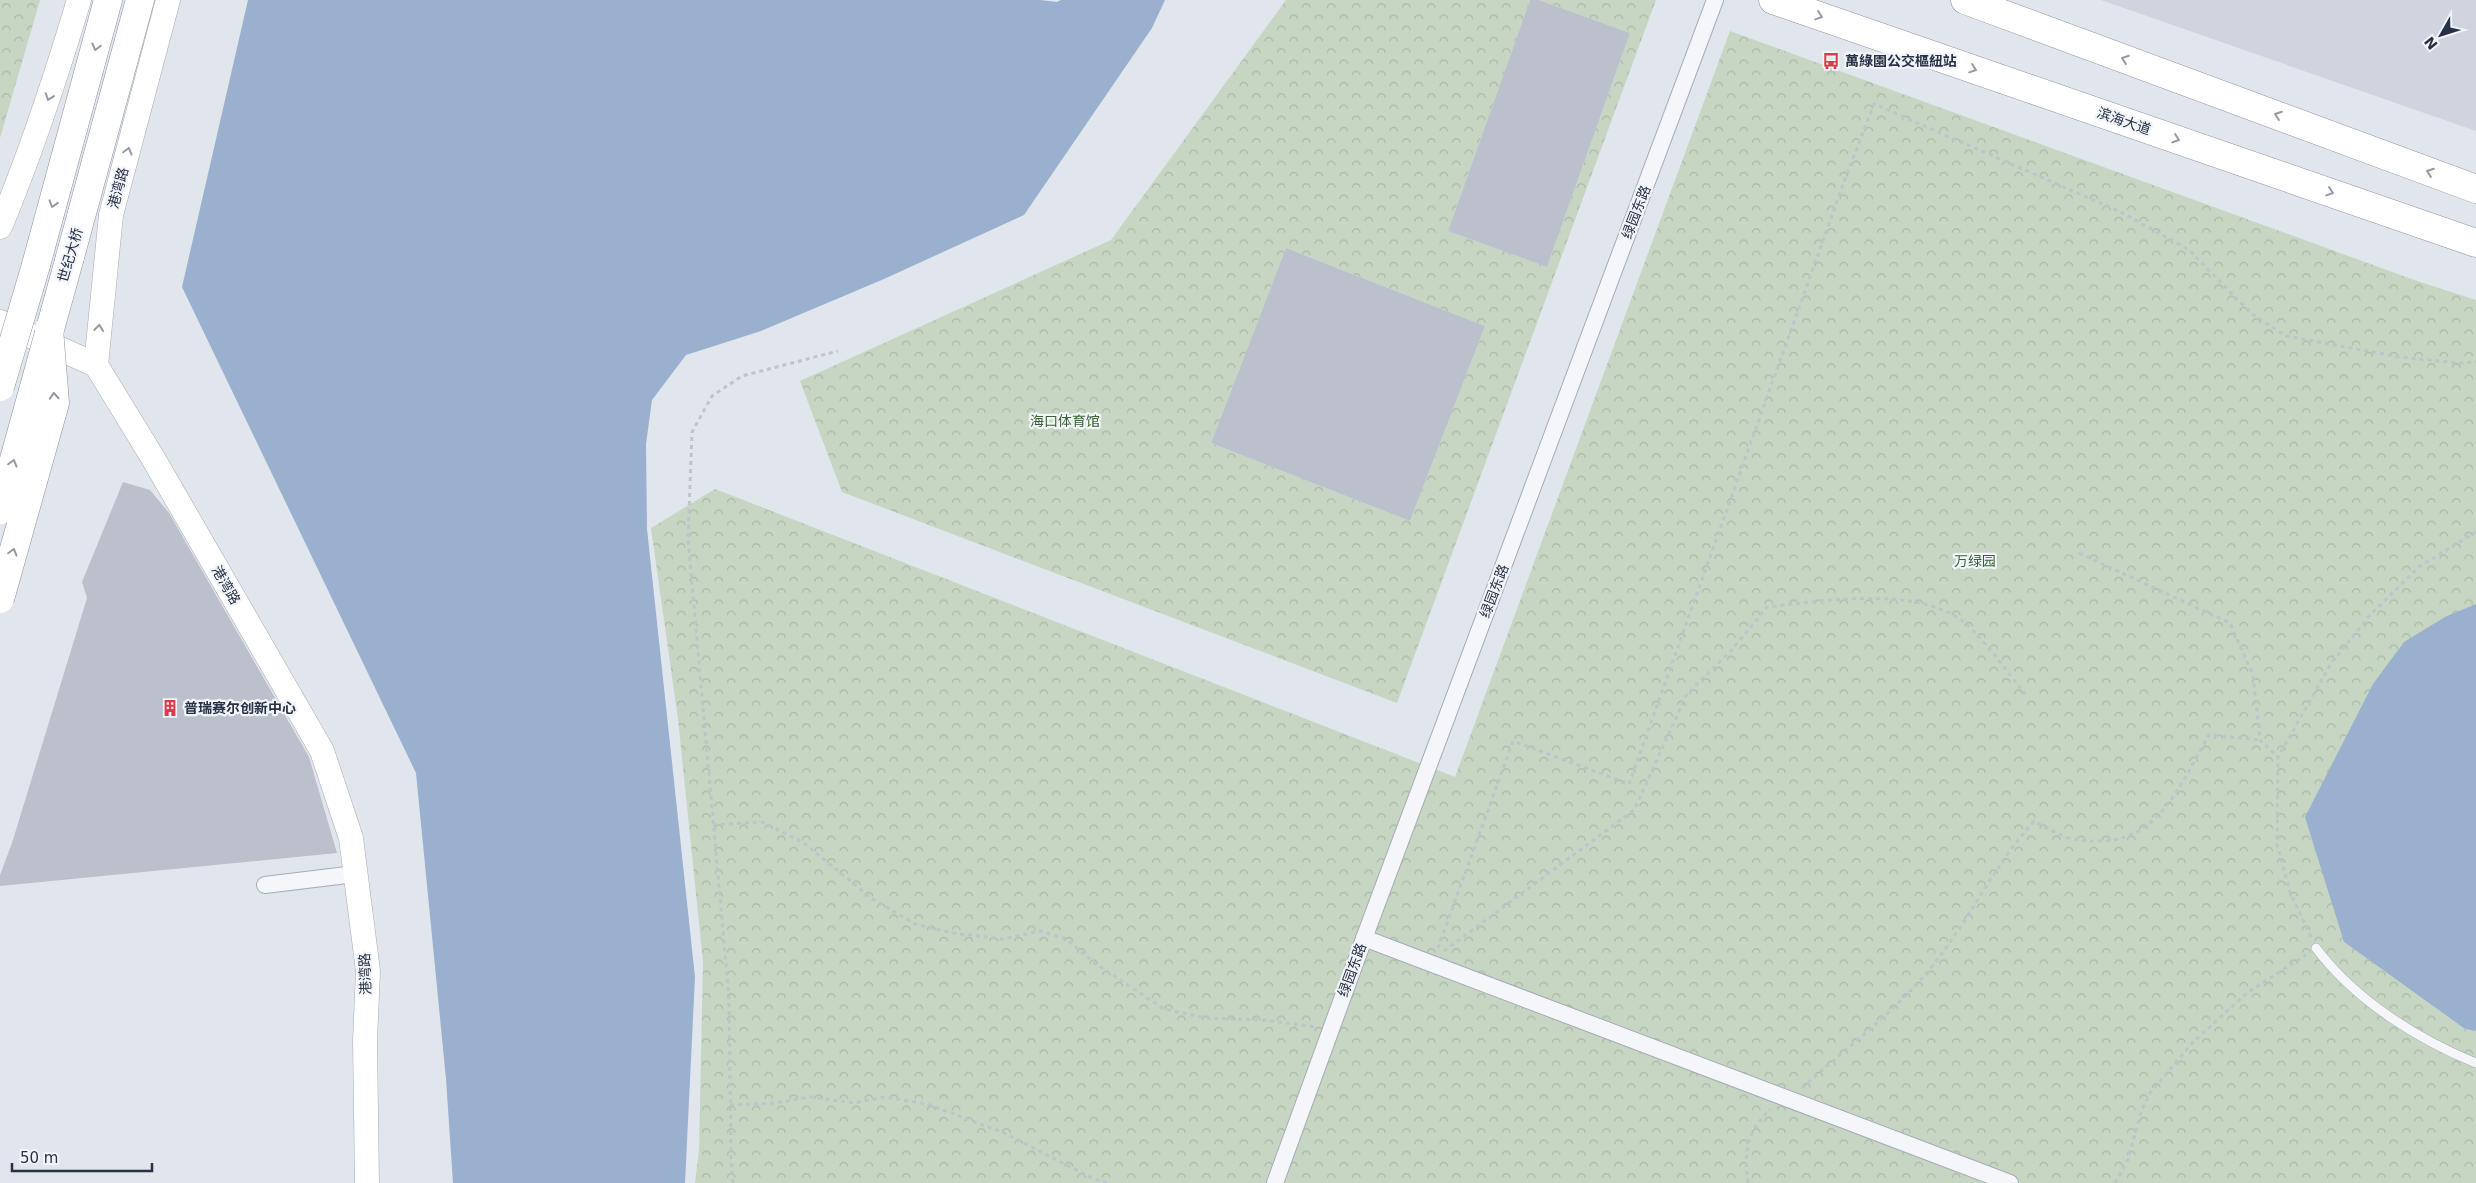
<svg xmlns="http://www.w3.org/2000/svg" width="2476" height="1183" font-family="'DejaVu Sans','Noto Sans SC',sans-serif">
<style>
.built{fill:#cfd4de}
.park{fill:url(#park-crowns);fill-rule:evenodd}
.water{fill:#99b0cf}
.building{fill:#bbc0cc}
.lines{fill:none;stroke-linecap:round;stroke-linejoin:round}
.lane-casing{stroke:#a5abb7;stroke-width:10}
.street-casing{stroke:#a5abb7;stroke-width:18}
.secondary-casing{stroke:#a5abb7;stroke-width:25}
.highway-casing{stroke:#8791a4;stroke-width:29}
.path{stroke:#bfc3ca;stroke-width:3;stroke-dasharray:4 4;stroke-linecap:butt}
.lane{stroke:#f5f6f9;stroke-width:9}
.street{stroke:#f5f6f9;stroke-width:16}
.secondary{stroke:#fff;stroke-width:24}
.highway{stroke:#fff;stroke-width:28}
.highway-bridge-casing{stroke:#8791a4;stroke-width:29;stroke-linecap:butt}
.highway-bridge{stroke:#fff;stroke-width:28}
.oneway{stroke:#9398a2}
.labels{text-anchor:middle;stroke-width:4.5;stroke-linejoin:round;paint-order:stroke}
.poi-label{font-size:14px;font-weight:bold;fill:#273145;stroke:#f1f4f8;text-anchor:start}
.street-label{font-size:14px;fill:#273145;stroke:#f1f4f8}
.park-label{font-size:14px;fill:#3a6333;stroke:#f1f4f8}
</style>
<defs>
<pattern id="park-crowns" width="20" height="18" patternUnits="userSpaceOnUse" patternTransform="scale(1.25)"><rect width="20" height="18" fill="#c6d6c2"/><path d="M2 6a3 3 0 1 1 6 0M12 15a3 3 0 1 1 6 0" fill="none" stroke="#aab8a8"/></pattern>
</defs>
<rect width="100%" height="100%" fill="#e1e5ec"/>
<!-- built -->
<path class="built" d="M2101,0H2476V131Z"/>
<!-- park -->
<g class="park">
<path d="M0,0H40L0,138Z"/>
<path d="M1286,0H1530L1448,231L1547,267L1630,33L1539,0H1656L1397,703L842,492L800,381L1111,240ZM1286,248L1485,326L1410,521L1211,443Z"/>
<path d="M1730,31L2417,281L2476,300V607L2344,942L2465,1029L2476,1031V1183H695L699,1151L703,962L678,719L651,528L715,489L1455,777Z"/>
</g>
<!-- water -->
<g class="water">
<path d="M248,0H1040L1057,2L1061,0H1165L1152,28L1024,215L884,279L761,331L686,355L652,400L646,444L647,529L695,977L685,1183H453L446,1079L416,773L182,287Z"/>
<path d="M2476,604V1031L2465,1029L2344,942L2305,817L2373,684L2404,642L2445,617Z"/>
</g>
<!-- building -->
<g class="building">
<path d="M1530,0H1539L1630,33L1547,267L1448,231Z"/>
<path d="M1286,248L1485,326L1410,521L1211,443Z"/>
<path d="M123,482L150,490L169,513L309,757L337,853L0,886V875L12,843L87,598L82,582Z"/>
</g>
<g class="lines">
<!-- lane casing -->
<g class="lane-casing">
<path id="lane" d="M2316,948C2355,1000 2417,1039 2476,1063"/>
</g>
<!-- street casing -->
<g class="street-casing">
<g id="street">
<path d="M265,885L355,874"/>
<path d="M1364,938L2010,1183"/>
<path d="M1275,1183L1369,925L1715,0"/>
</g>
</g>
<!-- secondary casing -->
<g class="secondary-casing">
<g id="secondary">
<path d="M168,0L111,215L96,365L153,458L322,751L351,838L368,971L365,1041L367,1183"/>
<path d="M0,227C31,153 56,77 79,0"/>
<path d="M0,322L96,365"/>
</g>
</g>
<!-- highway casing -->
<g class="highway-casing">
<g id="highway">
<path d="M1773,0L2476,243"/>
<path d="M1965,0L2476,189"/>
<path d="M70,257L140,0"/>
<path d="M36,265L108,0"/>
</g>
</g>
<!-- path -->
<g class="path">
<path d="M2079,553L2230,623L2253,675L2260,740L2278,757"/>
<path d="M713,825L762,822L804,843L871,898L915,924L952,933L1003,939L1040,931L1066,939L1096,964L1164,1009L1206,1018L1264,1020L1316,1027"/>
<path d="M2311,937L2290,892L2277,844L2278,757L2332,662L2371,614L2420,566L2476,532"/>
<path d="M1438,948L1513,741L1629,784L1845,179L1874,104L2121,212L2189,250L2252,314L2286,336L2400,357L2459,363L2476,362"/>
<path d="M1444,951L1634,810L1687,694L1731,651L1767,607C1825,601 1926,583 1972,629C1991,649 2008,673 2025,694"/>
<path d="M1802,1088C1840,1054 1881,1022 1916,985C1962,936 1989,871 2034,821C2045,827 2058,835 2069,838C2153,856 2174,796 2209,735L2260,740"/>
<path d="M730,1105L775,1103L810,1097L854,1103L884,1097L927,1104L1002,1132L1094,1179L1108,1183"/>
<path d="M733,1183L731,1158L729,998L688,539L692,432L712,396L742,376L838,351"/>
<path d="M1748,1183C1744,1150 1746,1134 1770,1109"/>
<path d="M2115,1183L2128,1160L2141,1112L2150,1093L2193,1042L2247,993L2306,955"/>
</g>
<!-- lane -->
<use href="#lane" class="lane"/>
<!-- street -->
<use href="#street" class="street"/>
<!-- secondary -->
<use href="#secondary" class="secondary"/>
<!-- highway -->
<use href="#highway" class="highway"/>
<!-- highway-bridge casing -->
<g class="highway-bridge-casing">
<g id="highway-bridge">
<path d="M0,387L36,265"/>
<path d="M0,510L70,257"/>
<path d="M0,599L55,403L49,329"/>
</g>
</g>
<!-- highway-bridge -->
<use href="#highway-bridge" class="highway-bridge"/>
</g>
<!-- one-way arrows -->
<defs><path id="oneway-chevron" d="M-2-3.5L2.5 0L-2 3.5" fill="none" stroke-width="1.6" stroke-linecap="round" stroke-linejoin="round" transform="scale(1.25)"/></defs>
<g class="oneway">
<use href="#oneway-chevron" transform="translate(1819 16) rotate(19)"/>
<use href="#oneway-chevron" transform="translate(96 47) rotate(105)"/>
<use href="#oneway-chevron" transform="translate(2125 59) rotate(-160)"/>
<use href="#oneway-chevron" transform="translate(1973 69) rotate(19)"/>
<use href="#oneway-chevron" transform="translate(49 97) rotate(109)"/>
<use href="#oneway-chevron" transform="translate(2278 115) rotate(-160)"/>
<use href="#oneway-chevron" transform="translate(2176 139) rotate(19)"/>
<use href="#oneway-chevron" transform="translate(128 151) rotate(-75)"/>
<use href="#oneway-chevron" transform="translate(2430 172) rotate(-160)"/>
<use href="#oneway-chevron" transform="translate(2330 192) rotate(19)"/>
<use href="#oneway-chevron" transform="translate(53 204) rotate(107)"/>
<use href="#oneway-chevron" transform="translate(99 328) rotate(-84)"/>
<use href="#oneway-chevron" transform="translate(54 396) rotate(-93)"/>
<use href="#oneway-chevron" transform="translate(13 463) rotate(-74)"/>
<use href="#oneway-chevron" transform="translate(13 552) rotate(-74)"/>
</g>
<!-- icons -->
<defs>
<g id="bus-bare" transform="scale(1.35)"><path d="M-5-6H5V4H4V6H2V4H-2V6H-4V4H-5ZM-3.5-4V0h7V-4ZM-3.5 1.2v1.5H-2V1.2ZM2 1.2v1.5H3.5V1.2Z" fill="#dd3a4a" stroke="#f1f4f8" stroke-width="2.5" paint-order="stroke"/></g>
<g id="building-bare" transform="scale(1.35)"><path d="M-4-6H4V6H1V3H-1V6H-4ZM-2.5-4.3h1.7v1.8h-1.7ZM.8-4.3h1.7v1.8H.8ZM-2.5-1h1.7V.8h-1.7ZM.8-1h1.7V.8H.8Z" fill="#dd3a4a" stroke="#f1f4f8" stroke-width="2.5" paint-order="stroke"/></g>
</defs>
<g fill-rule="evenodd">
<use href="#bus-bare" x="1831" y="61"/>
<use href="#building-bare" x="170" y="708"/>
</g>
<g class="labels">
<!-- poi labels -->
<g class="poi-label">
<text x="1845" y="66">萬綠園公交樞紐站</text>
<text x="184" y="713">普瑞赛尔创新中心</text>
</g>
<!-- street labels -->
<g class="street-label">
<text transform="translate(2124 121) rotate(19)" y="5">滨海大道</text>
<text transform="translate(118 188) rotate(-75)" y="5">港湾路</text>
<text transform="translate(1636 212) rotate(-69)" y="5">绿园东路</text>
<text transform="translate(70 255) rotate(-74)" y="5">世纪大桥</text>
<text transform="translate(226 585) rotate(60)" y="5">港湾路</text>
<text transform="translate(1494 591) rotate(-69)" y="5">绿园东路</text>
<text transform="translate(1352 970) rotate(-70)" y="5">绿园东路</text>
<text transform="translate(365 974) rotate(-92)" y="5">港湾路</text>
</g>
<!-- park labels -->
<g class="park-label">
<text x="1065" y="426">海口体育馆</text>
<text x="1975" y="566">万绿园</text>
</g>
</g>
<!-- north arrow -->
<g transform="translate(2441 35) rotate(231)" stroke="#f1f4f8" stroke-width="4" paint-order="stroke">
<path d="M0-4L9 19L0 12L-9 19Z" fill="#273145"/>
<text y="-8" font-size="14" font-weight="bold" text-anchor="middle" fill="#273145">N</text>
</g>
<!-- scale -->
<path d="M12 1163v8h140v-8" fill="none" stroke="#273145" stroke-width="2.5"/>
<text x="20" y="1163" font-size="15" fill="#273145" stroke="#f1f4f8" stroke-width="4" paint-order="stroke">50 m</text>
</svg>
